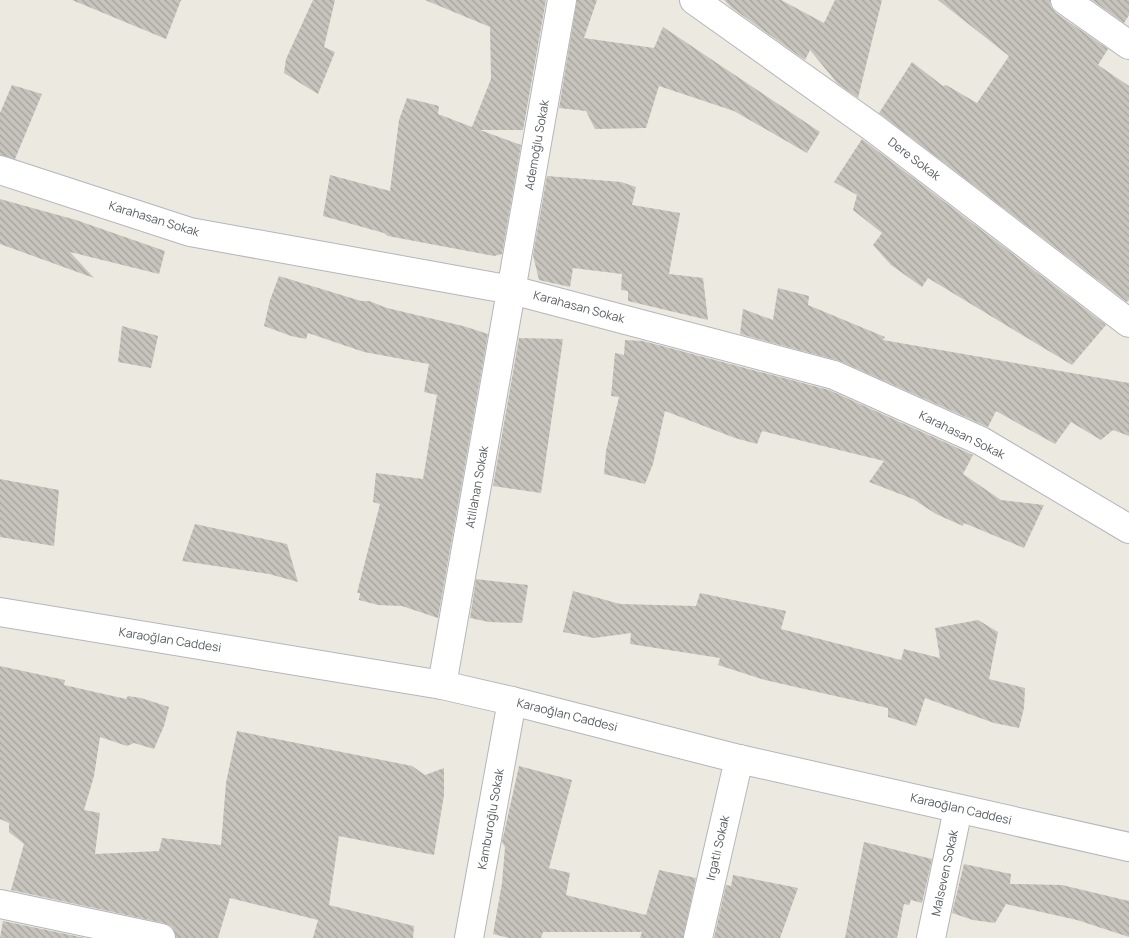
<svg xmlns="http://www.w3.org/2000/svg" width="1129" height="938" font-family="Manrope,sans-serif">
<style>
.building{fill:url(#building-back-hatch)}
.lines{fill:none;stroke-linecap:round;stroke-linejoin:round}
.minor-casing{stroke:#b3b6bb;stroke-width:30}
.minor{stroke:#fff;stroke-width:28}
.labels{text-anchor:middle;stroke-width:5;stroke-linejoin:round;paint-order:stroke}
.street-label{font-size:12px;fill:#595d61;stroke:#fff}
</style>
<defs>
<pattern id="building-back-hatch" width="6" height="6" patternUnits="userSpaceOnUse" patternTransform="scale(1.25)"><rect width="6" height="6" fill="#c7c4bd"/><path d="M-1 5l2 2M0 0l6 6M5-1l2 2" fill="none" stroke="#a5a29d"/></pattern>
</defs>
<rect width="100%" height="100%" fill="#ece9e0"/>
<!-- building -->
<g class="building">
<path d="M72,0H181L166,39Z"/>
<path d="M313,0H335L324,47L335,52L318,94L284,73L286,59Z"/>
<path d="M425,0H546L523,130H480L521,145L502,254L494,256L388,236L384,233L323,216L330,175L390,191L399,120L407,98L439,106L438,114L472,127L491,79L490,27Z"/>
<path d="M577,0H597L584,38L654,48L663,27L820,132L807,153L734,111L659,86L646,128L595,129L586,111L559,108Z"/>
<path d="M724,0H781L824,23L835,0H882L858,98L837,83L810,50L805,60L731,7Z"/>
<path d="M938,0H1050L1051,7L1056,13L1108,49L1098,65L1129,86V300L1127,302L879,113L912,62L943,86L946,85L977,103L1009,56Z"/>
<path d="M1092,0H1129V15L1124,23Z"/>
<path d="M12,85L42,94L15,159L0,155V113Z"/>
<path d="M862,139L1106,325L1072,365L928,278L922,287L891,265L873,245L882,233L853,210L857,195L834,182Z"/>
<path d="M547,176L621,182L636,187L632,205L680,213L669,274L703,278L708,320L628,301V291L621,290L622,274L573,268L570,287L539,280L533,255Z"/>
<path d="M0,199L76,220L165,251L159,274L70,252L94,278L0,244Z"/>
<path d="M279,276L361,301H369L387,308L463,326L488,334L438,618L402,606L378,605L359,600L360,593H357L380,504L373,502L376,473L423,479L437,395L424,392L429,364L364,352L308,333L306,339L291,336L264,326L270,300Z"/>
<path d="M778,288L809,296L808,305L885,337L883,340L1129,383V436L1113,430L1101,440L1071,422L1055,444L996,411L988,427L840,361L740,334L743,309L773,320Z"/>
<path d="M122,326L158,336L151,368L118,362Z"/>
<path d="M519,338L563,339L541,493L493,486Z"/>
<path d="M625,340L643,341L829,390L973,455L963,474L1001,500L1044,505L1024,548L964,523L963,526L936,514L913,499L869,482L884,461L762,431L757,444L735,438L665,411L653,464L645,484L604,474L606,451L619,397L611,396L615,353L624,355Z"/>
<path d="M0,479L59,490L54,546L0,537Z"/>
<path d="M195,524L287,544L298,582L269,574L182,561Z"/>
<path d="M476,579L528,585L522,623L489,622L470,618Z"/>
<path d="M573,591L620,604L696,606L700,593L786,611L781,629L901,660L904,649L940,658L935,628L978,620L998,632L989,679L1025,688L1024,708L1019,728L994,723L925,698L916,726L888,717V708L765,680L718,665L720,658L630,644L631,633L594,638L563,632Z"/>
<path d="M0,666L65,680L64,685L126,699L128,696L141,698L169,707L164,726L154,749L134,743L127,746L100,737L94,776L84,810L100,813L95,854L159,851L162,838L221,845L226,783L237,731L412,766L425,775L444,768V795L434,855L339,836L329,905L414,926L413,938H313L318,920L230,898L218,938H176L172,927L164,923L11,890L24,844L9,832V823L0,819Z"/>
<path d="M519,766L572,780L549,868L570,873L566,895L646,915L659,870L696,878L683,938H640L642,932H543L541,938H509L493,934L502,883L505,847L502,842Z"/>
<path d="M864,842L932,859L922,903L911,900L909,905L904,904L897,938H845Z"/>
<path d="M964,864L1011,874L1010,884L1062,885L1129,901V937L1077,920L1006,904L995,923L973,920L952,913Z"/>
<path d="M733,875L798,888L780,938H714L726,885L731,886Z"/>
<path d="M3,921L85,938H0Z"/>
</g>
<g class="lines">
<!-- minor casing -->
<g class="minor-casing">
<g id="minor">
<path d="M694,0L875,129L1129,323"/>
<path d="M1065,0L1129,45"/>
<path d="M0,170L190,232L512,290L834,375L981,441L1129,529"/>
<path d="M0,612L442,685L512,701L739,759L1129,847"/>
<path d="M442,685L562,0"/>
<path d="M0,904L161,938"/>
<path d="M469,938L512,701"/>
<path d="M698,938L739,759"/>
<path d="M931,938L958,809"/>
</g>
</g>
<!-- minor -->
<use href="#minor" class="minor"/>
</g>
<g class="labels">
<!-- street labels -->
<g class="street-label">
<text transform="translate(537 145) rotate(-80)" y="4">Ademoğlu Sokak</text>
<text transform="translate(914 159) rotate(37)" y="4">Dere Sokak</text>
<text transform="translate(154 219) rotate(17)" y="4">Karahasan Sokak</text>
<text transform="translate(579 307) rotate(15)" y="4">Karahasan Sokak</text>
<text transform="translate(962 435) rotate(26)" y="4">Karahasan Sokak</text>
<text transform="translate(477 487) rotate(-80)" y="4">Atillahan Sokak</text>
<text transform="translate(170 640) rotate(9)" y="4">Karaoğlan Caddesi</text>
<text transform="translate(567 715) rotate(14)" y="4">Karaoğlan Caddesi</text>
<text transform="translate(961 809) rotate(13)" y="4">Karaoğlan Caddesi</text>
<text transform="translate(491 819) rotate(-80)" y="4">Kamburoğlu Sokak</text>
<text transform="translate(718 848) rotate(-77)" y="4">Irgatlı Sokak</text>
<text transform="translate(945 873) rotate(-78)" y="4">Malseven Sokak</text>
</g>
</g>
</svg>
